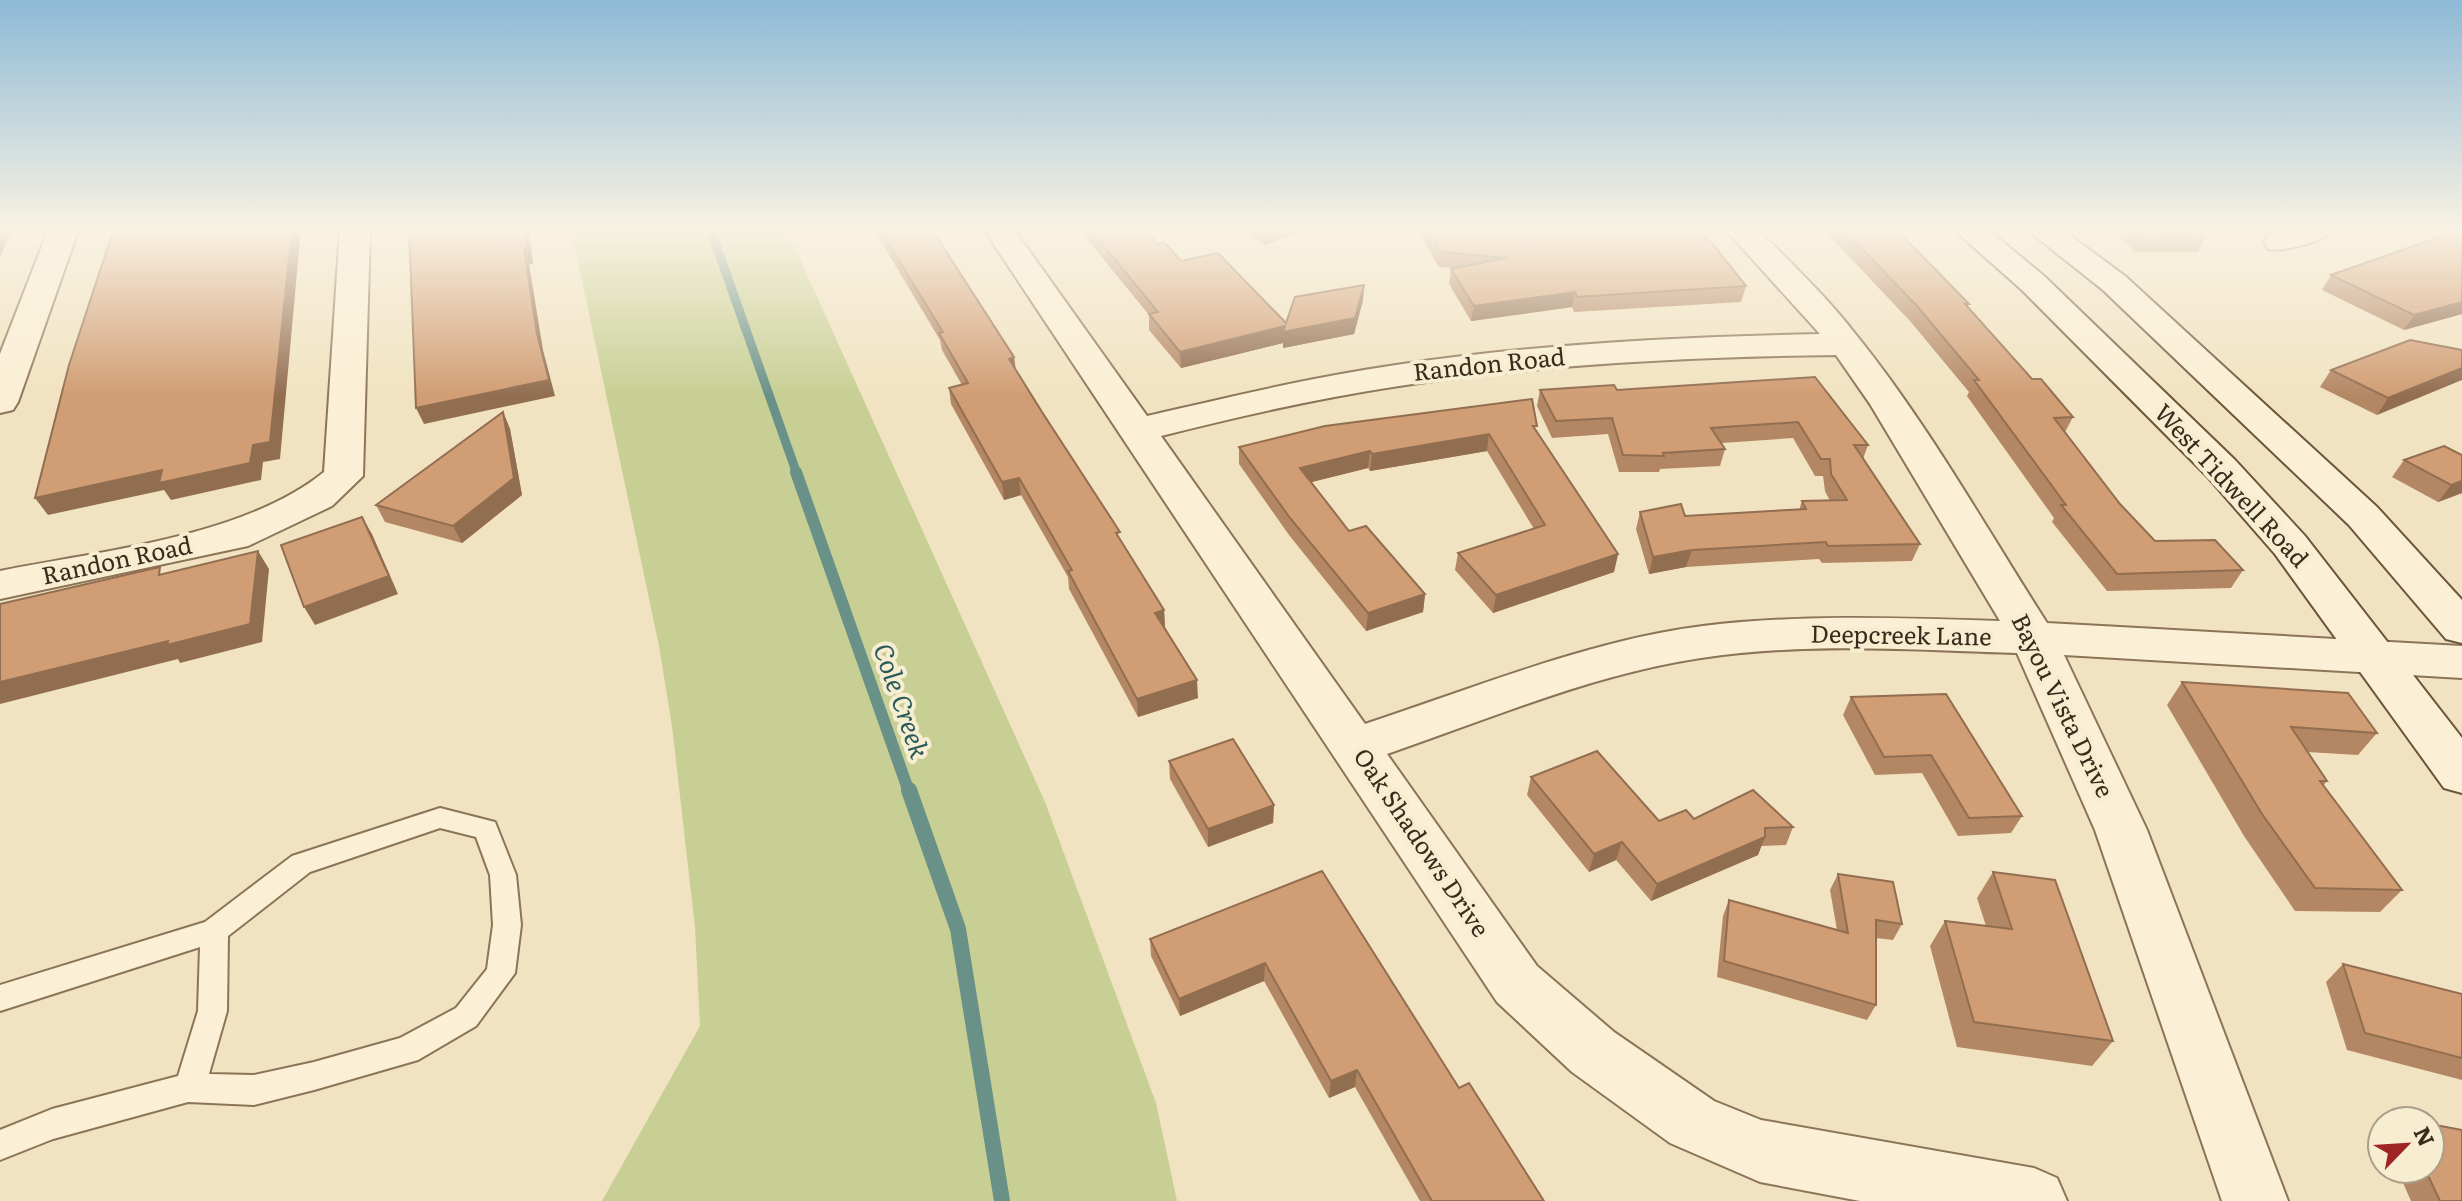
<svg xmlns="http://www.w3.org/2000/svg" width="2462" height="1201" font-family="Literata,serif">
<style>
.green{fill:#c7cf94}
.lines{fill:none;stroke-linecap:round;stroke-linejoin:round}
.stream-far2{stroke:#6a9188;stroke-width:9}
.stream-far1{stroke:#6a9188;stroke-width:12}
.stream{stroke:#6a9188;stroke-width:16}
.service-casing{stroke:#8b7457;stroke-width:4}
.minor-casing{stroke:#8b7457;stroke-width:4}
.secondary-casing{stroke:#6d553b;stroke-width:4}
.service{fill:#fbf0d5;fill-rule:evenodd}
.minor{fill:#fbf0d5;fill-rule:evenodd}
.secondary{fill:#fbf0d5;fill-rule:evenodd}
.wall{fill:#b48764}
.shaded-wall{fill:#926e51}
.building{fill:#d19d74;stroke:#926e51;stroke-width:2}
.labels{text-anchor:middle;stroke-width:8;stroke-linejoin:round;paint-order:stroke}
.street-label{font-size:24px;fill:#3a2b1d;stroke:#f7edd1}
.water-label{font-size:26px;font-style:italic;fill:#2b5b59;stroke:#f7edd1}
</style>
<rect width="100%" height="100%" fill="#f1e3c1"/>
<!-- green -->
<path class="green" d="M571,228H786L1045,802L1156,1103L1177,1201H602L700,1026L695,927L672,726L659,646Z"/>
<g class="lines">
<!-- stream-far2 -->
<path class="stream-far2" d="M710,228L797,474"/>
<!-- stream-far1 -->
<path class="stream-far1" d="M796,472L909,792"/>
<!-- stream -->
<path class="stream" d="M909,790L958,929L1002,1201"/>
<!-- service casing -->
<g class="service-casing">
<path id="service" d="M440,808L495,822L516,875L521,925L515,973L476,1026L418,1060L314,1090L254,1105L188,1102L53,1139L0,1160V1130L52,1109L178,1076L198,1011L200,947L0,1011V985L205,922L292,856ZM440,828L476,837L490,875L493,925L487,969L456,1008L400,1038L314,1062L254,1075L209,1074L227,1011L228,936L310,872Z"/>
</g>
<!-- minor casing -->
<g class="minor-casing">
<g id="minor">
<path d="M49,228H79L18,402L13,410L0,413V354Z"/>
<path d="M340,228H370L363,476L332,506L248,546L0,599V571C100,551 244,537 324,472Z"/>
<path d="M983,228H1013L1147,416C1230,397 1312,377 1396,365C1536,344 1678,337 1820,334L1724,228H1756C1791,263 1827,297 1857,336C1928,424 1986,528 2047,623L2462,646V678L2064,655L2147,830L2288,1201H2222L2095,830L2017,653C1912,650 1805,642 1701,658C1593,674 1489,719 1387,754L1537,966L1614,1032L1714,1101L1761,1120L2034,1168L2057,1178L2067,1201H1860L1760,1182L1670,1143L1572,1072L1497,1002ZM1836,355L1870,404L2000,621C1901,618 1802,614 1703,626C1594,639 1471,689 1365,724L1161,436C1240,416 1319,398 1399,386C1544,364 1690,357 1836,355Z"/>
<path d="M2290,228H2336C2327,241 2284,252 2268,249L2264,242L2268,235Z"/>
</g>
</g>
<!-- secondary casing -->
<g class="secondary-casing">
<g id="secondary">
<path d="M1952,228H1986L2044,276L2235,460L2305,536L2462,738V793L2444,788L2275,554L2207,476L2022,290Z"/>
<path d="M2025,228H2060L2125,276L2377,507L2462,600V643L2446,639L2349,525L2103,290Z"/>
</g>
</g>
<!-- service -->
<use href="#service" class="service"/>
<!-- minor -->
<use href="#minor" class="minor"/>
<!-- secondary -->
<use href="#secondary" class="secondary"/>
</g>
<!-- wall -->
<g class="wall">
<path d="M873,228H931L1014,357L1016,370L1121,541L1164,610L1165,627L1198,698L1138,717L1069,589L1068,577L1021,495L1004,500L951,404L949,388L962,385L942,350L940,340Z"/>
<path d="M1078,228H1144L1158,244L1181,261L1286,323L1364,285L1363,300L1354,334L1283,348V343L1181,368L1149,330V315Z"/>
<path d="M1237,228H1306V230L1264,245Z"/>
<path d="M1416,228H1697L1746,286L1741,302L1574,312L1572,307L1471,321L1449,284L1451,269L1454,268L1439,267Z"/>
<path d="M1822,228H1901L1900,232L1969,304L1967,307L2032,379L2073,417L2065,432L2120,504L2155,541L2243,570L2231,588L2107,591L2052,522L2054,518L1967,396L1969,392L1910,321Z"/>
<path d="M2111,228H2197L2206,237L2198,252H2135Z"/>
<path d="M2331,275L2462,314L2404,330L2322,290Z"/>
<path d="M2462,350L2377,415L2320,387L2331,370Z"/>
<path d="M1815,377L1868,445L1863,459L1920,544L1912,561L1822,563L1819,559L1686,567L1649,574L1636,529L1640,512L1685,516L1799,510L1802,501H1830L1825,491L1823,476H1815L1793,438L1722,443L1725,449L1720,466L1660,469L1659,472H1619L1608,434L1552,438L1537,406L1540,390H1617Z"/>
<path d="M503,412L510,429L522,495L462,543L385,522L376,505Z"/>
<path d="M1536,431L1618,554L1614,572L1493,613L1455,570L1458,553L1534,529L1487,451L1370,471L1368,468L1311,482L1349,531L1425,594L1423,612L1366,631L1289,535L1239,464V447Z"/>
<path d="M2462,455V493L2438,502L2392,477L2404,460Z"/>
<path d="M2182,682L2377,733L2358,755L2307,752L2327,781L2323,786L2402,890L2380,912L2295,911L2244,836L2167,705Z"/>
<path d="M1851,697L2022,816L2011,833L1958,836L1922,773L1875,775L1843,715Z"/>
<path d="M1169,761L1274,805L1273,823L1208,847L1170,779Z"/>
<path d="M1531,777L1659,821L1694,819L1793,827L1786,845L1761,846L1758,855L1651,901L1616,860L1589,872L1527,795Z"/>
<path d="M1322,871L1459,1088L1544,1201H1420L1355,1087L1329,1098L1264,981L1180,1016L1151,956L1150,939Z"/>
<path d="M1993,872L2113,1041L2092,1066L1957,1047L1930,946L1945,921L1986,926L1977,898Z"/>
<path d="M1838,874L1902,924L1893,940L1876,938V1005L1867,1020L1717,977L1723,916L1729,900L1837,930L1830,890Z"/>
<path d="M2343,964L2462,994V1080L2347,1050L2326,982Z"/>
<path d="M2397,1169H2430L2462,1201H2411Z"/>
</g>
<!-- shaded-wall -->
<g class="shaded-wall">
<path d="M0,228H13L0,257Z"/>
<path d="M292,228H301L280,459L263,462L261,480L171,500L164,490L48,515L35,498Z"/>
<path d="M525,228H529L533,264H529L543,350L555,396L424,424L416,408L537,334L524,249Z"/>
<path d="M1267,228H1306V230L1264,245V229Z"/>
<path d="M1364,285L1363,300L1354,334L1283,348V343L1181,368L1180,352L1285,326Z"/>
<path d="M1575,292L1572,307L1471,321L1474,306Z"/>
<path d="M2462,302V314L2404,330L2414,315Z"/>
<path d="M1014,357L1016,374L1009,359Z"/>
<path d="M2462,368V380L2377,415L2388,398Z"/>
<path d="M503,412L510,429L522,495L462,543L453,526Z"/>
<path d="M1489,434L1487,451L1370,471L1372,454Z"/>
<path d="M1370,451L1368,468L1300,485V468Z"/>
<path d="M1019,478L1021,495L1004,500L1002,482Z"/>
<path d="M2462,481V493L2438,502L2451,485Z"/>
<path d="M362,517L372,534L398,594L315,625L304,607Z"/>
<path d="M1692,550L1686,567L1649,574L1653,557Z"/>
<path d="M258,551L269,569L262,642L180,663L178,659L0,704V682L168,641Z"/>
<path d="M1618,554L1614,572L1493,613L1496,595Z"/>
<path d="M1425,594L1423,612L1366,631L1368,613Z"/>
<path d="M1164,610L1165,627L1155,613Z"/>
<path d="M1197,680L1198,698L1138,717L1137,699Z"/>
<path d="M1274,805L1273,823L1208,847V829Z"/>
<path d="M1765,837L1758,855L1651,901L1657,884Z"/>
<path d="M1622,842L1616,860L1589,872L1594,854Z"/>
<path d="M1265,963L1264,981L1180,1016L1179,999Z"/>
<path d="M1357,1070L1355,1087L1329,1098L1331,1081Z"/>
</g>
<!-- building -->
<g class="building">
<path d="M114,228H292L270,442L253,445L250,463L159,483L162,470L35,498L69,365Z"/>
<path d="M409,228H525L527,248L524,249L537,334L549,380L416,408Z"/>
<path d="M879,228H931L1014,357L1009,359L1042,412L1120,532L1116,533L1164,610L1155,613L1197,680L1137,699L1068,571L1072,570L1019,478L1002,482L949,388L968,383L939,333L943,332Z"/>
<path d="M1089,228H1144L1158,244L1164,242L1181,261L1218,253L1286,323L1295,297L1364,285L1355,318L1283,332L1285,326L1180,352L1149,314L1158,312Z"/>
<path d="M1427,228H1697L1716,248L1746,286L1577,297L1575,292L1474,306L1451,269L1506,258L1441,252Z"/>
<path d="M1842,228H1895L1969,304H1965L2032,379H2041L2073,417L2054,418L2120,504L2155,541L2215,540L2243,570L2117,574L2061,505H2066L1974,380H1979L1917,306Z"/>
<path d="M2135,228H2197L2206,237L2143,236Z"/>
<path d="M2462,229V302L2414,315L2331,275Z"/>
<path d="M2410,340L2462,350V368L2388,398L2331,370Z"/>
<path d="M1815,377L1868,445H1854L1920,544L1828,546L1826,542L1692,550L1653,557L1640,512L1681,504L1685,516L1806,509L1802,501L1847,500L1831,474L1830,459H1821L1798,422L1711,428L1725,449L1663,453L1664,456L1623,455L1612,418L1556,421L1540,390L1614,385L1617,390Z"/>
<path d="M1532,399L1537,426H1533L1618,554L1496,595L1458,553L1545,525L1489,434L1372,454L1370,451L1300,468L1349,531L1366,526L1425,594L1368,613L1290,518L1239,447L1325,426Z"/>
<path d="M503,412L514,478L453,526L376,505Z"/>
<path d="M2444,446L2462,455V481L2451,485L2404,460Z"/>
<path d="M362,517L389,576L304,607L281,545Z"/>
<path d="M258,551L250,624L167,645L168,641L0,682V604L160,567L159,575Z"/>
<path d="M2182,682L2348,693L2377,733L2291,727L2327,781H2320L2402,890L2315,888L2262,814Z"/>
<path d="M1946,694L2022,816L1969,818L1931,755L1884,757L1851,697Z"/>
<path d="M1233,739L1274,805L1208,829L1169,761Z"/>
<path d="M1597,751L1659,821L1686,810L1694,819L1753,790L1793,827L1765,828V837L1657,884L1622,842L1594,854L1531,777Z"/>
<path d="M1322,871L1459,1088L1469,1083L1544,1201H1432L1357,1070L1331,1081L1265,963L1179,999L1150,939Z"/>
<path d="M1993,872L2055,880L2113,1041L1974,1022L1945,921L2012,929Z"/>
<path d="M1838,874L1893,882L1902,924L1876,920V1005L1724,961L1729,900L1848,933Z"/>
<path d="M2343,964L2462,994V1058L2365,1033Z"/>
<path d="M2430,1124L2462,1130V1201H2440L2425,1169H2430Z"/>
</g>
<!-- sky -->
<linearGradient id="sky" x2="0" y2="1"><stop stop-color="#8dbad6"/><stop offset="0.58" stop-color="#f9f2e3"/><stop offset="1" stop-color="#f9f2e3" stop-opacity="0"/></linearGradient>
<rect width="2462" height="396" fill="url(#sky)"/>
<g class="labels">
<!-- street labels -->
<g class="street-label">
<text transform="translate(1489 365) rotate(-6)" y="8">Randon Road</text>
<text transform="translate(2231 486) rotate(47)" y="8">West Tidwell Road</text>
<text transform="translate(117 561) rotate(-12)" y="8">Randon Road</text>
<text transform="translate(1901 636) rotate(1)" y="8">Deepcreek Lane</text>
<text transform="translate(2062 706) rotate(64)" y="8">Bayou Vista Drive</text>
<text transform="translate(1421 843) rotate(56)" y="8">Oak Shadows Drive</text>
</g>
<!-- water labels -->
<g class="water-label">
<text transform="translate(901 701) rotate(71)" y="9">Cole Creek</text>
</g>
</g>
<!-- north arrow -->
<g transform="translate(2406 1145) rotate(65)"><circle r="38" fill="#f7edd1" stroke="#ab9f89" stroke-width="2"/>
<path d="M0-6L14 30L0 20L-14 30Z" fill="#9e2524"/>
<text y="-12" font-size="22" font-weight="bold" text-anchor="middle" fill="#3a2b1d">N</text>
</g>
</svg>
